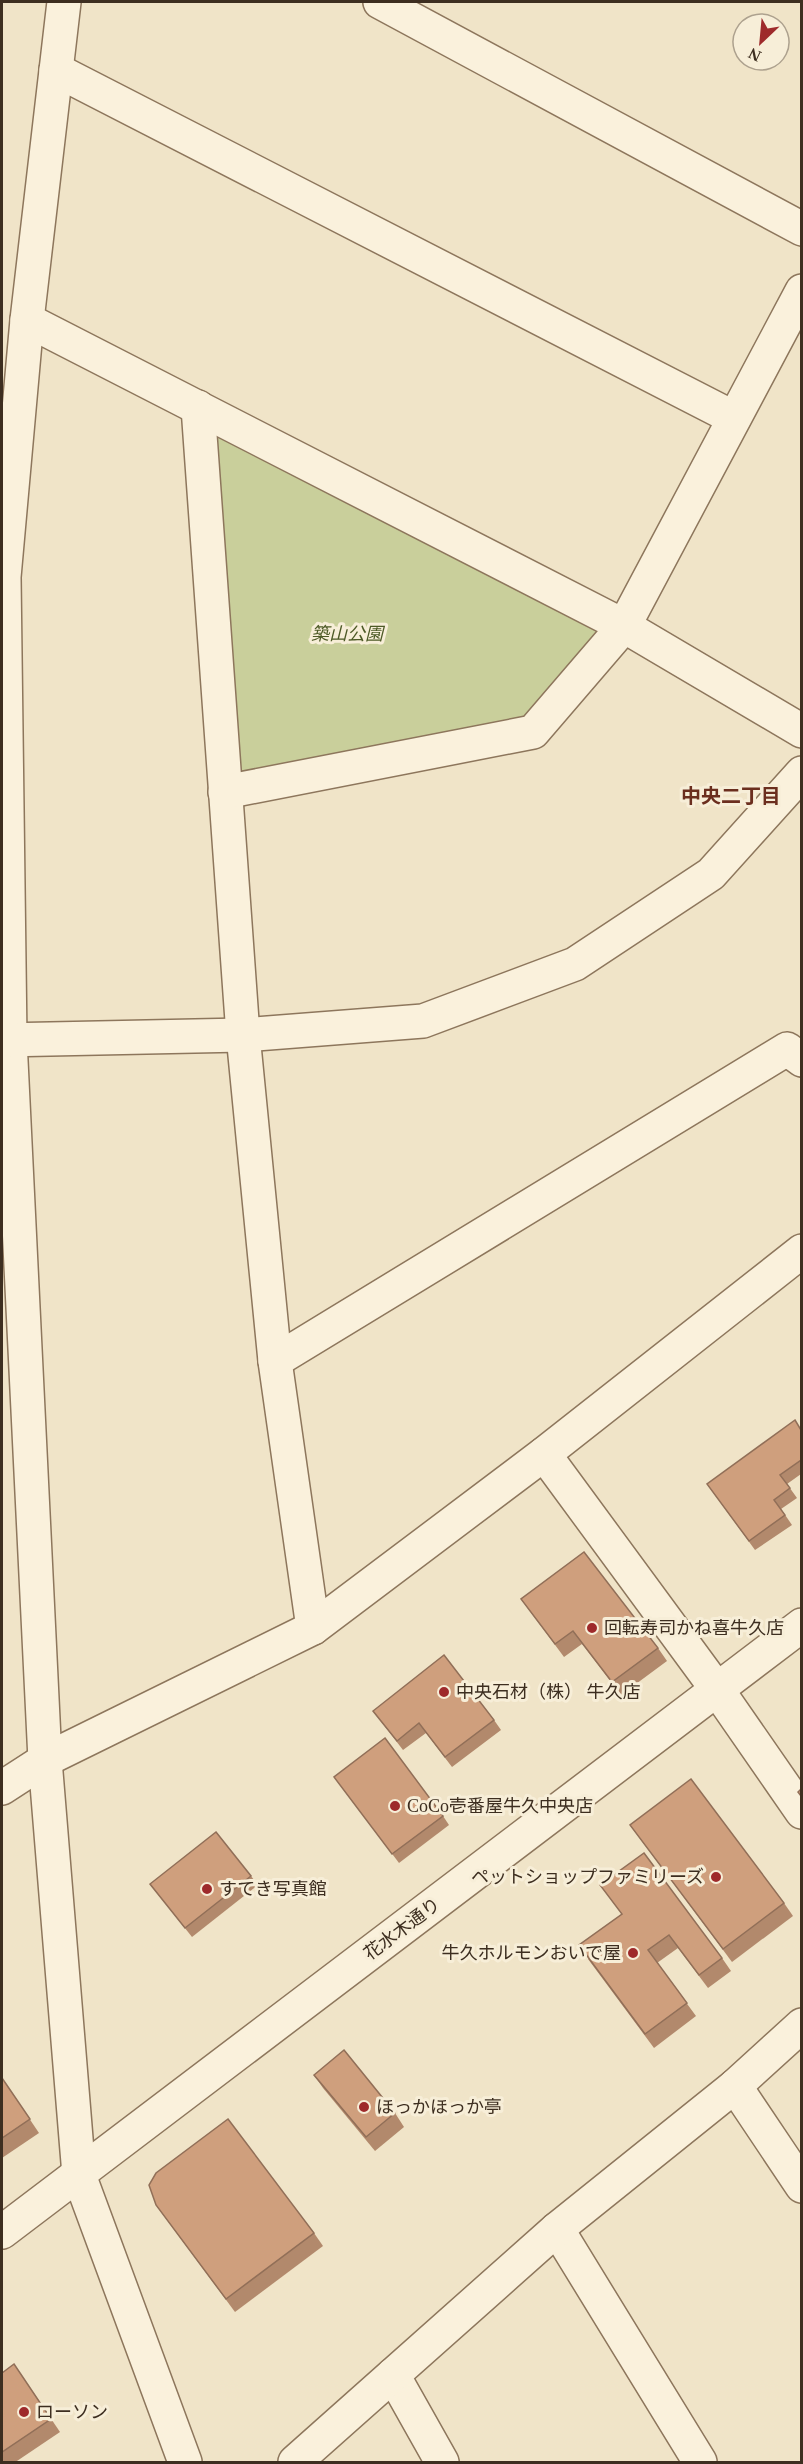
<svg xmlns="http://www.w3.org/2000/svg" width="803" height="2464" font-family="'Times New Roman','Noto Sans JP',serif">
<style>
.green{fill:#c9cf9b}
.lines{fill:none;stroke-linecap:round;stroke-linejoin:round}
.minor-casing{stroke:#8d765c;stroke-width:36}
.tertiary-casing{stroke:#8d765c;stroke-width:36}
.minor{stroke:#faf1dc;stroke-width:33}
.tertiary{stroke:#faf1dc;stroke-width:33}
.wall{fill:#b2896c}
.building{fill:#cf9f7d;stroke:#916f58;stroke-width:1.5}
.poi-dot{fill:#9e2a2b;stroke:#f7eed8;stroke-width:2}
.labels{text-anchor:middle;stroke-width:6;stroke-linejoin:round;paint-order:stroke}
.park-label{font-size:18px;font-style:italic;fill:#4d5a26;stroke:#f7eed8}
.poi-label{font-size:18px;fill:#3d2e20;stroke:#f7eed8;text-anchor:start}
.street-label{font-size:18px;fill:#3d2e20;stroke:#f7eed8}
.neighbourhood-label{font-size:20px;font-weight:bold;fill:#6b2e1e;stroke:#f7eed8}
</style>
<rect width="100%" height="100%" fill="#f0e4c8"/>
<!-- green -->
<path class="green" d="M198,407L624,626L533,732L225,792Z"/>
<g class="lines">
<!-- minor casing -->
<g class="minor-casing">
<g id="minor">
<path d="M380,2L802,229"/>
<path d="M56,70L734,418"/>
<path d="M27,320L624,626L802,731"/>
<path d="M198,407L243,1035L275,1361L313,1628"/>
<path d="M225,792L533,732L624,626L802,291"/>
<path d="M275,1361L787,1049L802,1060"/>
<path d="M544,1454L716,1688L802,1812"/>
<path d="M2,1788L45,1760L313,1628L544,1454L802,1251"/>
<path d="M735,2086L802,2186"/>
<path d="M557,2229L700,2462"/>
<path d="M393,2375L442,2462"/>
<path d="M295,2462L557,2229L735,2086L802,2025"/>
</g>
</g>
<!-- tertiary casing -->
<g class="tertiary-casing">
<g id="tertiary">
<path d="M64,2L27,320L4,577L10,1040L45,1760L79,2175L185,2462"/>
<path d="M2,1040L243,1035L423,1021L575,964L711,874L802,773"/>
<path d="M2,2232L802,1625"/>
</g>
</g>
<!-- minor -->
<use href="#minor" class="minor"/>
<!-- tertiary -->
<use href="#tertiary" class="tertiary"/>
</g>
<!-- wall -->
<g class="wall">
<path d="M801,1430V1474L787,1484L797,1498L781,1509L792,1525L755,1550L707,1484Z"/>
<path d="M521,1599L658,1648L667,1661L621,1695L582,1644L564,1657Z"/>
<path d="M373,1711L494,1720L501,1730L452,1767L426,1733L403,1750Z"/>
<path d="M341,1786L443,1816L449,1825L399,1863Z"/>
<path d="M630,1825L784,1903L793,1916L732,1962Z"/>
<path d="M251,1876L258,1885L192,1937L150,1884Z"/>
<path d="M600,1885L722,1958L731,1971L708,1988L678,1948L657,1963L696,2016L654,2048L588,1959L622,1914Z"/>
<path d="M314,2075L395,2113L404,2127L375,2151L323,2088Z"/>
<path d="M2,2078L39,2133L2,2158Z"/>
<path d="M156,2205L314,2233L323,2246L235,2312Z"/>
<path d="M14,2364L60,2432L14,2463H2V2373Z"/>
</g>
<!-- building -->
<g class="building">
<path d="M795,1420L801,1430V1460L780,1475L790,1488L774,1500L785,1515L749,1541L707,1484Z"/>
<path d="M584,1552L658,1648L612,1682L573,1631L555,1644L521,1599Z"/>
<path d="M444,1655L494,1720L445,1757L419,1723L397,1741L373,1711Z"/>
<path d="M385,1738L443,1816L392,1854L334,1777Z"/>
<path d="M691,1779L784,1903L723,1949L630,1825Z"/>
<path d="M801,1789V1796L798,1792Z"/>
<path d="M216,1832L251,1876L185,1928L150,1884Z"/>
<path d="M644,1853L722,1958L699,1975L669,1935L648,1950L687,2003L645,2034L579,1945L622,1914L600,1885Z"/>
<path d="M344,2050L395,2113L366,2137L314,2075Z"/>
<path d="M2,2078L30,2119L2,2138Z"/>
<path d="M228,2119L314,2233L226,2299L156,2205L149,2185L156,2173Z"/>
<path d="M14,2364L51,2419L2,2452V2373Z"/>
</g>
<!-- markers -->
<g class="poi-dot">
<circle cx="592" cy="1628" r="6"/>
<circle cx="444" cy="1692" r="6"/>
<circle cx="395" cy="1806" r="6"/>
<circle cx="716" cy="1877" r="6"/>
<circle cx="207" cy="1889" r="6"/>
<circle cx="633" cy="1953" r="6"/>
<circle cx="364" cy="2107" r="6"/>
<circle cx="24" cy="2412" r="6"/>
</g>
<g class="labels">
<!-- park labels -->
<g class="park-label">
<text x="347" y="640">築山公園</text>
</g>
<!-- poi labels -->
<g class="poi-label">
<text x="604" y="1634">回転寿司かね喜牛久店</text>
<text x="456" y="1698">中央石材（株） 牛久店</text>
<text x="407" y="1812">CoCo壱番屋牛久中央店</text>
<text x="704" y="1883" text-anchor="end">ペットショップファミリーズ</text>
<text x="219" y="1895">すてき写真館</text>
<text x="621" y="1959" text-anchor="end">牛久ホルモンおいで屋</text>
<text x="376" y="2113">ほっかほっか亭</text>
<text x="36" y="2418">ローソン</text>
</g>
<!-- street labels -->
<g class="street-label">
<text transform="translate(402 1929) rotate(-37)" y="6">花水木通り</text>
</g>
<!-- neighbourhood labels -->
<g class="neighbourhood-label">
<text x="731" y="803">中央二丁目</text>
</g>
</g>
<!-- border -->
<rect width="803" height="2464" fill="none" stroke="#3d2e20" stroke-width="6"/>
<!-- north arrow -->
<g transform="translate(761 42) rotate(206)"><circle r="28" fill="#f7eed8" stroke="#ada18e" stroke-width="1.5"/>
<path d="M0-4.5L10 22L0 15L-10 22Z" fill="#9e2a2b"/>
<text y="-9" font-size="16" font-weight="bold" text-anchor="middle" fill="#3d2e20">N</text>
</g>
</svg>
